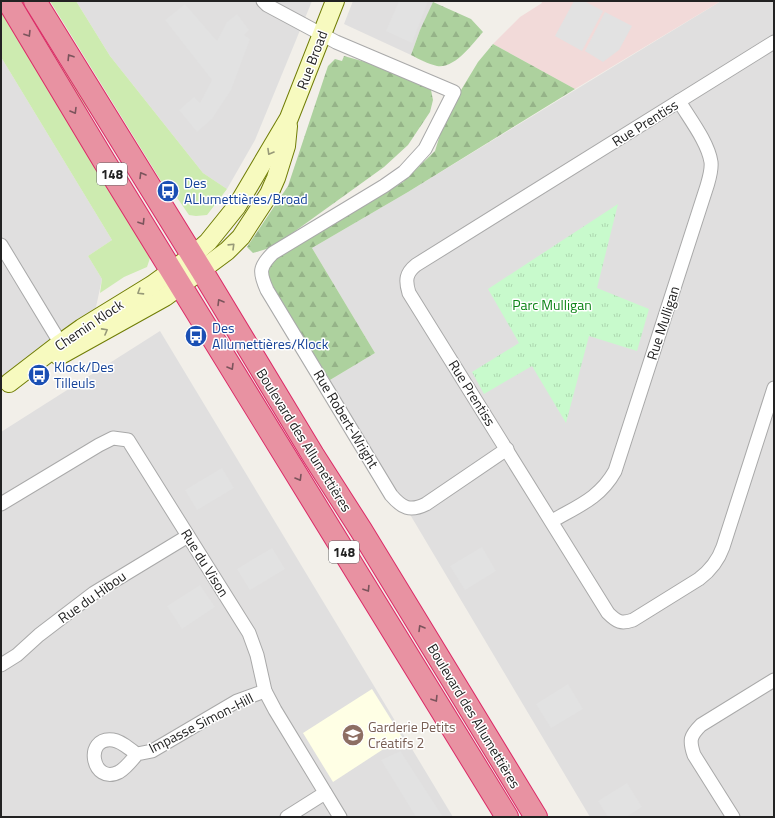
<svg xmlns="http://www.w3.org/2000/svg" width="775" height="818" font-family="'Titillium Web',sans-serif">
<style>
.residential{fill:#e0dfdf}
.commercial{fill:#f2dad9}
.education{fill:#ffffe5}
.grass{fill:#cdebb0}
.forest{fill:url(#forest-firs)}
.park{fill:url(#park-tufts)}
.parking{fill:#e2e2e2}
.lines{fill:none;stroke-linecap:round;stroke-linejoin:round}
.street-casing{stroke:#a9a9a9;stroke-width:15}
.secondary-casing{stroke:#707d05;stroke-width:20}
.highway-casing{stroke:#dc2a67;stroke-width:24}
.street{stroke:#fff;stroke-width:13}
.secondary{stroke:#f7fabf;stroke-width:18}
.highway{stroke:#e892a2;stroke-width:22}
.oneway{stroke:#7b545c}
.oneway2{stroke:#979978}
.labels{text-anchor:middle;stroke-width:3;stroke-linejoin:round;paint-order:stroke}
.shield{fill:#fff;stroke:#646464;stroke-width:1}
.shield-label{font-size:13px;font-weight:bold;fill:#222}
.street-label{font-size:14px;fill:#222;stroke:#fff}
.transit-label{font-size:14px;fill:#164399;stroke:#fff;text-anchor:start}
.park-label{font-size:14px;fill:#0c8416;stroke:#fff}
.education-label{font-size:14px;fill:#785e54;stroke:#fff;text-anchor:start}
</style>
<defs>
<pattern id="forest-firs" width="22" height="20" patternUnits="userSpaceOnUse"><rect width="22" height="20" fill="#add19e"/><path d="M5 1l3.5 6h-7zM16 11l3.5 6h-7z" fill="#95b388"/></pattern>
<pattern id="park-tufts" width="24" height="20" patternUnits="userSpaceOnUse"><rect width="24" height="20" fill="#c8facc"/><path d="M3 7l-1-3M5 7V3M7 7l1-3M15 17l-1-3M17 17v-4M19 17l1-3" fill="none" stroke="#acd6af"/></pattern>
</defs>
<rect width="100%" height="100%" fill="#f2efe9"/>
<!-- residential -->
<g class="residential">
<path d="M76,1H312L255,140L227,189L203,173L110,56Z"/>
<path d="M353,1H434L420,30L411,55L344,24Z"/>
<path d="M721,1H774V817H590L330,380L375,353L312,248L408,192Z"/>
<path d="M1,57L112,240L88,256L102,279L93,321L9,383L1,388Z"/>
<path d="M160,331L453,817H1V432Z"/>
</g>
<!-- commercial -->
<path class="commercial" d="M541,1H721L575,89L493,44L520,17L542,3Z"/>
<!-- education -->
<path class="education" d="M372,689L402,737L333,782L303,733Z"/>
<!-- grass -->
<g class="grass">
<path d="M15,1H28L100,118L96,121L44,49Z"/>
<path d="M50,1H76L110,56L203,173L227,189L207,215L196,216L189,215L169,186L166,189Z"/>
<path d="M1,9L147,248L150,258L147,267L124,277L100,293L102,279L88,256L112,240L1,57Z"/>
</g>
<!-- forest -->
<g class="forest">
<path d="M433,2L471,19L483,32C473,43 455,69 437,66C428,64 419,59 411,55L420,30Z"/>
<path d="M493,44L575,89L408,192L312,248L375,353L330,380L270,284L267,268L278,257L403,182L435,151L446,115L478,62Z"/>
<path d="M344,56L419,77L426,82L431,90L433,100L430,112L408,145L384,167L273,247L253,253L247,247L288,186L328,66L335,59L342,61Z"/>
</g>
<!-- park -->
<path class="park" d="M618,204L597,288L649,309L637,351L589,336L566,423L532,366L484,394L472,372L519,343L488,289Z"/>
<!-- parking -->
<g class="parking">
<path d="M399,1H428L412,43L386,31Z"/>
<path d="M574,1H584L603,11L582,51L555,36Z"/>
<path d="M185,4L217,41L227,22L237,14L249,30L244,35L250,39L231,90L212,119L197,132L179,110L194,97L200,103L212,80L165,20Z"/>
<path d="M605,12L632,26L619,50L603,62L585,51Z"/>
<path d="M222,468L234,488L197,510L185,490Z"/>
<path d="M482,547L496,571L465,590L450,566Z"/>
<path d="M272,548L285,569L250,590L237,569Z"/>
<path d="M200,585L215,607L182,629L167,606Z"/>
<path d="M568,684L583,709L551,728L536,704Z"/>
<path d="M401,751V752L443,817H416L381,760Z"/>
<path d="M627,783L642,807L626,817H608L598,801Z"/>
</g>
<g class="lines">
<!-- street casing -->
<g class="street-casing">
<g id="street">
<path d="M263,1L267,5L336,42L454,92L425,149L404,172L384,186L273,253C259,267 259,272 267,290L391,495C402,508 410,512 426,504L507,449"/>
<path d="M774,42L416,265C406,273 405,280 409,293L608,613C617,622 621,624 633,620L699,579C711,570 718,561 723,547L774,388"/>
<path d="M1,245L64,349"/>
<path d="M1,504L99,445L113,438L128,440L249,633L257,655L265,691L275,710L340,817"/>
<path d="M552,521C578,506 600,498 615,471L707,186C709,179 712,170 711,162C708,142 689,118 679,101"/>
<path d="M1,665L17,655L39,635L94,593L188,536"/>
<path d="M137,754C132,760 126,768 119,772C92,786 83,736 113,740C122,741 130,750 137,754L152,751L237,701L265,691"/>
<path d="M287,817L325,793"/>
<path d="M733,817L694,755C689,740 690,736 701,725L774,680"/>
</g>
</g>
<!-- secondary casing -->
<g class="secondary-casing">
<g id="secondary">
<path d="M59,356L165,297L227,251L241,237L269,194L276,178L286,146L288,126"/>
<path d="M9,383L61,343L82,328L152,285L192,256L208,242L237,206L289,118L335,1"/>
</g>
</g>
<!-- highway casing -->
<g class="highway-casing">
<g id="highway">
<path d="M8,1L104,161L507,817"/>
<path d="M35,1L202,271L313,455L361,530L536,817"/>
</g>
</g>
<!-- street -->
<use href="#street" class="street"/>
<!-- secondary -->
<use href="#secondary" class="secondary"/>
<!-- highway -->
<use href="#highway" class="highway"/>
</g>
<!-- one-way arrows -->
<defs><path id="oneway-chevron" d="M-2-3.5L2.5 0L-2 3.5" fill="none" stroke-width="1.6" stroke-linecap="round" stroke-linejoin="round"/></defs>
<g class="oneway">
<use href="#oneway-chevron" transform="translate(28 34) rotate(58)"/>
<use href="#oneway-chevron" transform="translate(70 57) rotate(-122)"/>
<use href="#oneway-chevron" transform="translate(74 111) rotate(59)"/>
<use href="#oneway-chevron" transform="translate(142 175) rotate(-121)"/>
<use href="#oneway-chevron" transform="translate(142 222) rotate(58)"/>
<use href="#oneway-chevron" transform="translate(220 302) rotate(-121)"/>
<use href="#oneway-chevron" transform="translate(231 367) rotate(59)"/>
<use href="#oneway-chevron" transform="translate(299 478) rotate(59)"/>
<use href="#oneway-chevron" transform="translate(367 589) rotate(58)"/>
<use href="#oneway-chevron" transform="translate(421 628) rotate(-121)"/>
<use href="#oneway-chevron" transform="translate(435 699) rotate(58)"/>
</g>
<g class="oneway2">
<use href="#oneway-chevron" transform="translate(270 152) rotate(120)"/>
<use href="#oneway-chevron" transform="translate(232 246) rotate(-44)"/>
<use href="#oneway-chevron" transform="translate(140 292) rotate(148)"/>
<use href="#oneway-chevron" transform="translate(105 331) rotate(-29)"/>
</g>
<!-- icons -->
<defs>
<g id="bus-disc" transform="scale(1.15)"><circle r="9.5" fill="#1a4fb4" stroke="#fff"/><path d="M-5-6H5V4H4V6H2V4H-2V6H-4V4H-5ZM-3.5-4V0h7V-4ZM-3.5 1.2v1.5H-2V1.2ZM2 1.2v1.5H3.5V1.2Z" fill="#fff"/></g>
<g id="school-disc" transform="scale(1.15)"><circle r="9.5" fill="#8d6e63" stroke="#fff"/><path d="M0-5L7-2L0 1L-7-2ZM-4 1L0 2.5L4 1V4Q0 6-4 4Z" fill="#fff"/></g>
</defs>
<g fill-rule="evenodd">
<use href="#bus-disc" x="168" y="191"/>
<use href="#bus-disc" x="196" y="336"/>
<use href="#bus-disc" x="39" y="375"/>
<use href="#school-disc" x="353" y="735"/>
</g>
<g class="labels">
<!-- shield labels -->
<g class="shield">
<rect x="97" y="163" width="30" height="22" rx="3"/>
<rect x="329" y="541" width="30" height="22" rx="3"/>
</g>
<g class="shield-label">
<text x="112" y="179">148</text>
<text x="344" y="557">148</text>
</g>
<!-- street labels -->
<g class="street-label">
<text transform="translate(312 60) rotate(-69)" y="5">Rue Broad</text>
<text transform="translate(645 123) rotate(-32)" y="5">Rue Prentiss</text>
<text transform="translate(663 323) rotate(-72)" y="5">Rue Mulligan</text>
<text transform="translate(89 325) rotate(-34)" y="5">Chemin Klock</text>
<text transform="translate(472 393) rotate(58)" y="5">Rue Prentiss</text>
<text transform="translate(346 419) rotate(59)" y="5">Rue Robert-Wright</text>
<text transform="translate(304 440) rotate(58)" y="5">Boulevard des Allumettières</text>
<text transform="translate(205 563) rotate(58)" y="5">Rue du Vison</text>
<text transform="translate(92 597) rotate(-35)" y="5">Rue du Hibou</text>
<text transform="translate(474 716) rotate(59)" y="5">Boulevard des Allumettières</text>
<text transform="translate(201 723) rotate(-27)" y="5">Impasse Simon-Hill</text>
</g>
<!-- transit labels -->
<g class="transit-label">
<text x="184" y="188">Des<tspan x="184" dy="16">ALlumettières/Broad</tspan></text>
<text x="212" y="333">Des<tspan x="212" dy="16">Allumettières/Klock</tspan></text>
<text x="54" y="372">Klock/Des<tspan x="54" dy="16">Tilleuls</tspan></text>
</g>
<!-- park labels -->
<g class="park-label">
<text x="552" y="310">Parc Mulligan</text>
</g>
<!-- education labels -->
<g class="education-label">
<text x="368" y="732">Garderie Petits<tspan x="368" dy="16">Créatifs 2</tspan></text>
</g>
</g>
<!-- border -->
<rect width="775" height="818" fill="none" stroke="#222222" stroke-width="4"/>
</svg>
